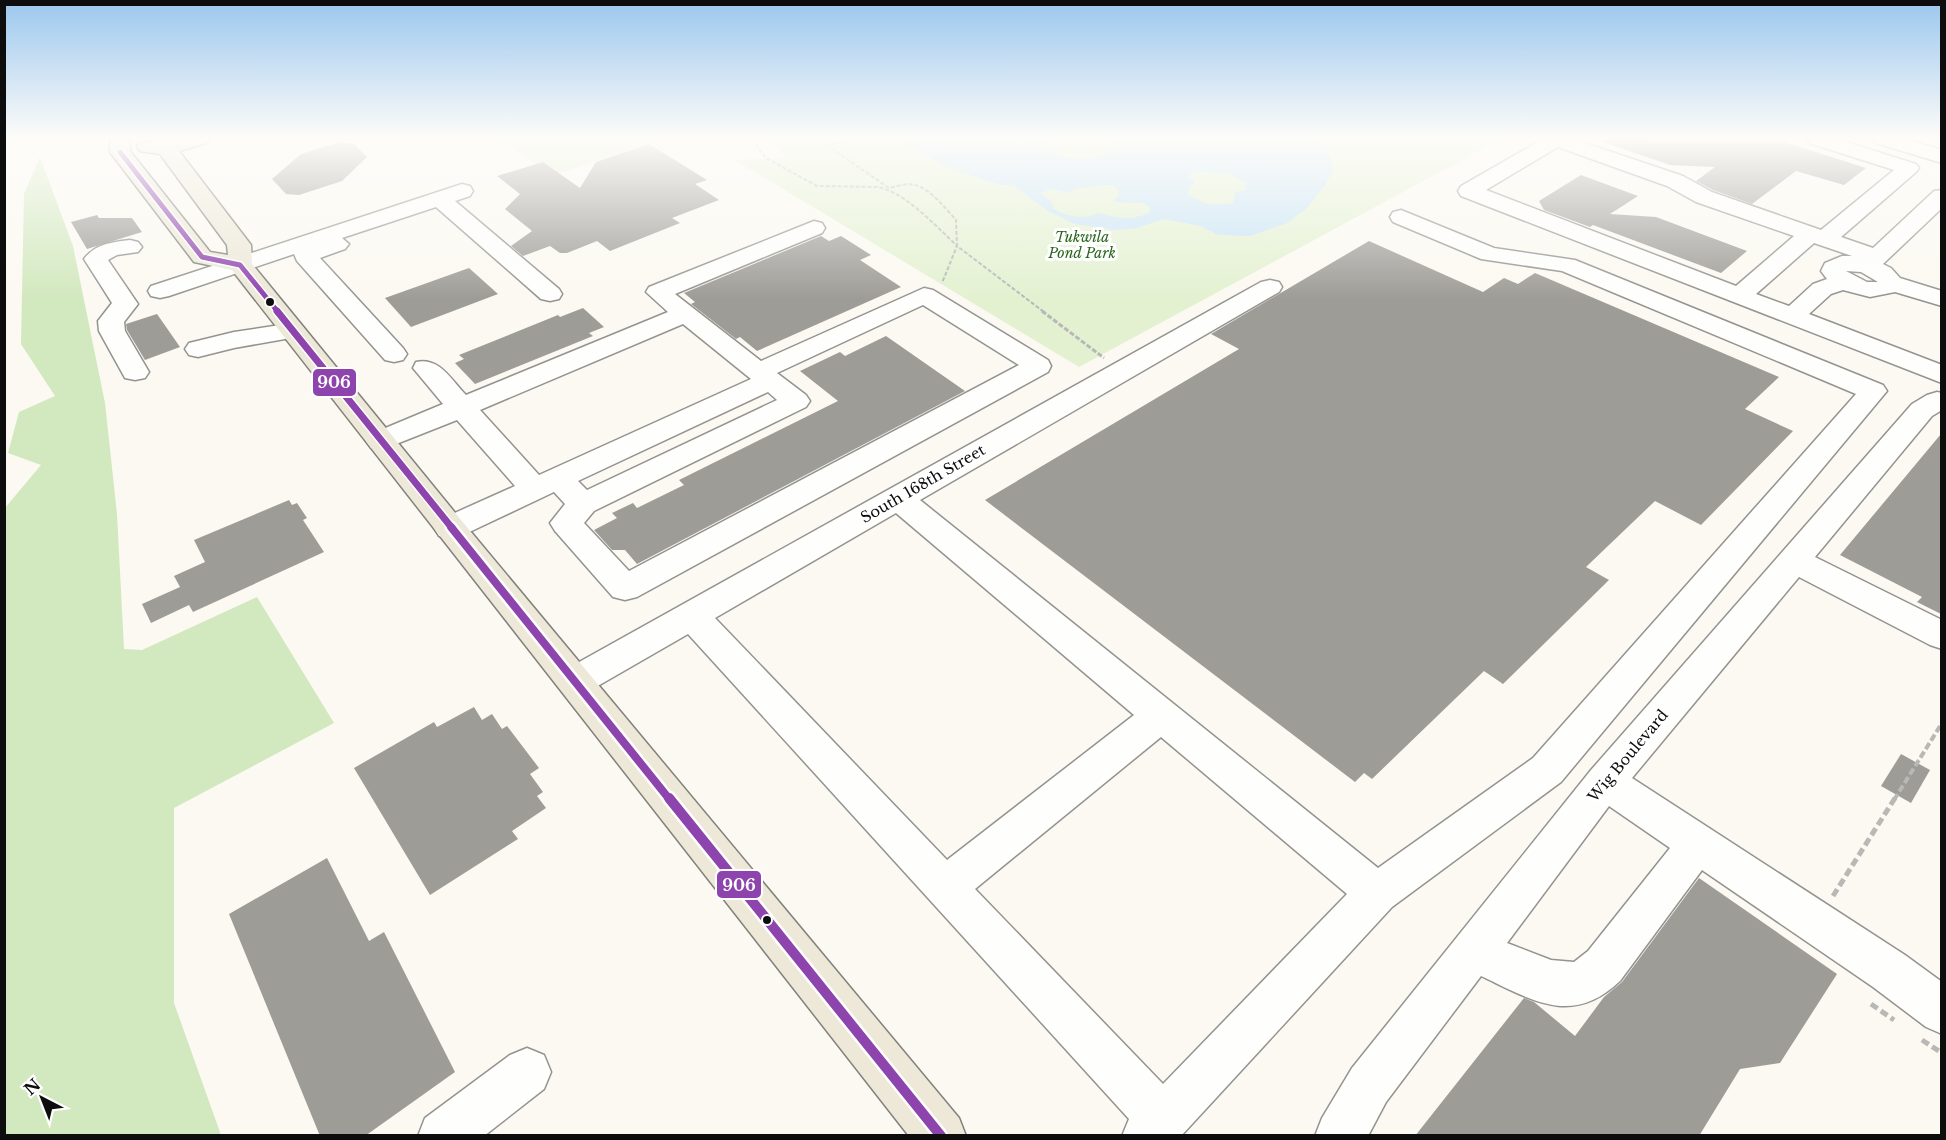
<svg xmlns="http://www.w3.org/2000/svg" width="1946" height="1140" font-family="'Libre Baskerville',serif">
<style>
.green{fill:#e3f1d1}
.forest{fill:#d2e8be}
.water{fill:#c7e3f6;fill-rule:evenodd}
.building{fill:#9e9c97}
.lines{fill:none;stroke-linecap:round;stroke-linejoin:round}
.minor-casing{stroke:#949390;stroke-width:3}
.major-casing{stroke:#81817d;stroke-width:3}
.path-far3{stroke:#b8b8b6;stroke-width:2;stroke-dasharray:4 2;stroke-linecap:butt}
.path-far2{stroke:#b8b8b6;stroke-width:3;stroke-dasharray:5 2;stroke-linecap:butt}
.path-far1{stroke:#b8b8b6;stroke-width:4;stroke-dasharray:7 3;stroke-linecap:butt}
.path{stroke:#b8b8b6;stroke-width:5;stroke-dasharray:8 4;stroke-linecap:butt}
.minor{fill:#fefefd;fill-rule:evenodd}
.major{fill:#ede8d8;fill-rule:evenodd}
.bus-1-far3-casing{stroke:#fff;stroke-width:8}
.bus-1-far2-casing{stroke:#fff;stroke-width:10}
.bus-1-far1-casing{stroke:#fff;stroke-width:13}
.bus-1-casing{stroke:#fff;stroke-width:15}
.bus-1-far3{stroke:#8e44ad;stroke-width:5}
.bus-1-far2{stroke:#8e44ad;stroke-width:7}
.bus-1-far1{stroke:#8e44ad;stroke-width:8}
.bus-1{stroke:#8e44ad;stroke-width:10}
.bus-dot{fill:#0d0d0d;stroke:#fff;stroke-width:2}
.labels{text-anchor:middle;stroke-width:6;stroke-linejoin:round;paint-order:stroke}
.far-park-label{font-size:14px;font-style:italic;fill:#28661c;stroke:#fff}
.street-label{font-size:15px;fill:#0d0d0d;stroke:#fff}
.line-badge{stroke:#fff;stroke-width:2}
.badge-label{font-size:16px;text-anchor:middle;font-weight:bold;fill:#fff}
</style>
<rect width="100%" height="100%" fill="#fbf9f1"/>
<!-- green -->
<g class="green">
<path d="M502,139H642L648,143L551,176Z"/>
<path d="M768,139H1501L1079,367L735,160L788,158Z"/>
</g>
<!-- forest -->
<path class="forest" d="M40,157L73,246L105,403L117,514L124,649L142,650L257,597L334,723L174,808V1003L221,1135H5V508L41,465L8,453L19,412L55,396L21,344L24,194Z"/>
<!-- water -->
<path class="water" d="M896,139H1054L1050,145C1061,163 1092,162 1109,152L1105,145L1106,139H1319L1329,153L1333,169L1326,184L1306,209L1287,223L1250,236H1239L1216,234L1201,226L1164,219L1137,228L1115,230L1075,224L1048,211L1014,186L997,184L948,168ZM1195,171L1230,174L1246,183L1245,190L1235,193L1233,202L1230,204H1208L1188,195L1189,188L1195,182L1189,176ZM1106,185L1114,186L1119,191V195L1114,200L1115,202L1143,203L1151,208L1149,212C1134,221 1114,218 1098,213C1082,220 1070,217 1054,209L1051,201L1040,193L1052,189L1068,193L1075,189Z"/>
<!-- building -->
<g class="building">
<path d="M1603,139L1781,141L1866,168L1844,185L1796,171L1752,204L1713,190L1696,181L1715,167L1670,165L1603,142Z"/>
<path d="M340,142L353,143L367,157L342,181L299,195L286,194L272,179L301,154Z"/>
<path d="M649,144L707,180L695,184L719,200L672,218L680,223L610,251L597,241L567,253H560L550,246L523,256L511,246L532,231L505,209L520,194L497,176L543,162L580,188L596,162Z"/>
<path d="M1581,175L1638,196L1610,214L1656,217L1747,251L1721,273L1593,225L1590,227L1544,210L1539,201Z"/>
<path d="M97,215L99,218H132L142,232L87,249L71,222Z"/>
<path d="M821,236L829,241L841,236L871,255L860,260L901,287L757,351L740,337L736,339L691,304L695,302L684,293Z"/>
<path d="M1369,241L1483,292L1504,278L1518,284L1535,273L1779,377L1745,409L1793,431L1701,525L1655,501L1586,567L1609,580L1503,684L1484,671L1372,779L1364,773L1355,782L985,500L1239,349L1211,334Z"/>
<path d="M469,268L498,294L411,327L385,298Z"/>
<path d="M583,308L604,327L589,333L593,336L475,384L455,363L464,359L459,355L558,315L560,317Z"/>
<path d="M157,314L180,347L145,360L127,330L126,324Z"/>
<path d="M886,336L965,391L637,564L625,550H612L594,530L617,518L612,513L633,503L637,508L684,485L679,480L838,401L800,371L840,352L845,356Z"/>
<path d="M1941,434V614L1917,602L1922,597L1840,555Z"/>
<path d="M289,500L292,505L297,503L307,518L303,520L324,552L193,612L189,605L151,623L142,604L180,587L174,576L205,562L194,540Z"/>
<path d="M474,707L482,720L492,714L502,729L507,726L539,768L530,774L543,792L537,796L546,808L512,831L518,839L430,895L354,768L434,722L437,727Z"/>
<path d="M1901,754L1930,770L1911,803L1881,786Z"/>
<path d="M327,858L369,941L384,932L455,1072L365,1136H320L229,914Z"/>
<path d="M1699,878L1837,974L1780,1063L1740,1069L1699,1136H1415L1524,998L1534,1002L1575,1036L1604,997L1622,982Z"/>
</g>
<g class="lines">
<!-- minor casing -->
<g class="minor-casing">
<g id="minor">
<path d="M1543,139H1573L1683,176L1712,192L1821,230L1894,170L1809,143L1806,139H1837L1916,164L1919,168L1916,172L1841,237L1873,248L1934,191L1942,190V208L1883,264L1891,268L1900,278L1942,291V306L1895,292L1870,297L1843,290L1831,294L1809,314L1942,365V383L1461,196L1458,191L1461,186ZM1558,147L1667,186L1696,202L1794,236L1736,286L1486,190ZM1814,243L1852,256H1842L1825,263L1821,271L1827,279L1813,284L1789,306L1756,294ZM1846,271L1861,272L1878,282H1867Z"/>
<path d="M1873,139H1905L1942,150V163L1876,143Z"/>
<path d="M462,184L470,186L473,191L470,196L455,201L559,289L562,294L559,299L550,301L541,299L436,207L342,238L349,244L345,249L320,258L403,348L407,354L403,360L394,362L385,360L297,261L294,254L169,296L160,298L151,296L148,291L151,286Z"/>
<path d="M1401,210L1494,248L1575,260L1883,385L1887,391L1561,782L1392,907L1181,1136H1122L1129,1119L688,634L589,691L576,695L563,691L558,681L563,671L1261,282L1270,280L1279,282L1282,287L1279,292L920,500L1378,868L1533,758L1856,394L1562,271L1481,259L1393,222L1390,217L1393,212ZM896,513L1134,715L947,860L715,618ZM1161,737L1347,894L1163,1084L975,889Z"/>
<path d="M814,221L822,223L825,228L822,233L675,294L761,361L924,288L933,290L1048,360L1051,366L1048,372L637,597L625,600L613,597L555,531L550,523L565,504L554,492L461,536L450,539L439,536L434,528L439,520L515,486L457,420L381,450L371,448L366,441L371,434L443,404L413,368L416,362C440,357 451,380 466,395L668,312L646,292L649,287ZM923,305L1019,365L629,571L584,523L594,511L806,407L810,401L806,395L777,373ZM683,324L751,379L539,475L480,410ZM768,392L777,400L587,490L578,481Z"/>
<path d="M130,240L138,242L142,247L138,252L117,255L108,260L138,304L124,322L125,331L149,372L145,378L135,380L125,378L99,331L98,321L112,303L84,259C95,244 112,242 130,240Z"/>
<path d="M293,323L302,326L306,331L302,336L234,348L198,357L189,355L185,349L189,343L234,332Z"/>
<path d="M1937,392L1942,393V410L1932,416L1815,557L1942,620V649L1930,645L1799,577L1632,778L1905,955L1942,982V1034L1926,1027L1873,987L1702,870L1620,981C1572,1027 1532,1000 1481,976L1386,1102L1368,1136H1315L1322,1118L1352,1068L1591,770L1912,404L1927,395ZM1609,806L1670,848L1588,951L1574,962L1551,960L1507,943Z"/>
<path d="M527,1048L544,1055L551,1072L544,1089L484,1136H418L425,1118L510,1055Z"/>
</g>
</g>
<!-- major casing -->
<g class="major-casing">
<path id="major" d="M110,139H130V151L210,252L228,255L227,245L160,154L140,151L137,147L140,143L150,141L149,139H210L207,143L179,151L251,245L252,264L461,520L959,1118L966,1136H909L232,270L194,262L110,152Z"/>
</g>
<!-- path-far3 -->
<g class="path-far3">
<path d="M853,139L828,146L889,188C895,187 903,184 909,184C928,185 944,207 956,220L957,246L1044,312"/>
<path d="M1775,139L1782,141"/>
<path d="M756,144L766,158L817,186L877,187C904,191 937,227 957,246L942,283"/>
</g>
<!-- path-far2 -->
<path class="path-far2" d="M1042,311L1104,358"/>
<!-- path-far1 -->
<path class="path-far1" d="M1894,800L1942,723"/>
<!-- path -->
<g class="path">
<path d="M1833,896L1895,798"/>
<path d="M1871,1004L1894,1020"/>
<path d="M1922,1040L1942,1053"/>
</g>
<!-- minor -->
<use href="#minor" class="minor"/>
<!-- major -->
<use href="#major" class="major"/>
<!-- bus-1-far3 casing -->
<g class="bus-1-far3-casing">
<path id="bus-1-far3" d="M120,152L202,257L240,265L278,312"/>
</g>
<!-- bus-1-far2 casing -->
<g class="bus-1-far2-casing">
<path id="bus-1-far2" d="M277,311L452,528"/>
</g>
<!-- bus-1-far1 casing -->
<g class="bus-1-far1-casing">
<path id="bus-1-far1" d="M451,527L670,800"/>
</g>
<!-- bus-1 casing -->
<g class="bus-1-casing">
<path id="bus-1" d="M669,798L941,1136"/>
</g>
<!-- bus-1-far3 -->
<use href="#bus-1-far3" class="bus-1-far3"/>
<!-- bus-1-far2 -->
<use href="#bus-1-far2" class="bus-1-far2"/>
<!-- bus-1-far1 -->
<use href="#bus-1-far1" class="bus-1-far1"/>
<!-- bus-1 -->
<use href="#bus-1" class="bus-1"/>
</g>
<!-- sky -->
<linearGradient id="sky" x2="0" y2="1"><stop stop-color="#9bc7ee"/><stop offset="0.46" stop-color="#fdfcf9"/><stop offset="1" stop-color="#fdfcf9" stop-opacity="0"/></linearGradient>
<rect width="1946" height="299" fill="url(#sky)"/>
<!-- markers -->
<g class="bus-dot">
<circle cx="270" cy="302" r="5"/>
<circle cx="767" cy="920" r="5"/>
</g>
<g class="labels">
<!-- far-park labels -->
<g class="far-park-label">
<text x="1082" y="242">Tukwila<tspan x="1082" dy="16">Pond Park</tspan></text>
</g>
<!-- street labels -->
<g class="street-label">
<text transform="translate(923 484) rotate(-30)" y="5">South 168th Street</text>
<text transform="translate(1628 756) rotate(-50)" y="5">Wig Boulevard</text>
</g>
</g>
<g class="line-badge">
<rect x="312" y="368" width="45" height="29" rx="6" fill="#8e44ad"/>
<rect x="716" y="870" width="46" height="29" rx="6" fill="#8e44ad"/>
</g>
<g class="badge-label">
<text x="334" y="388">906</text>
<text x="739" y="891">906</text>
</g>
<!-- border -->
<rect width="1946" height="1140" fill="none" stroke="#0d0d0d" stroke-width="12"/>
<!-- north arrow -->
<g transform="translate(42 1098) rotate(318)" stroke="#ffffff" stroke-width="4.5" paint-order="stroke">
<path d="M0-4.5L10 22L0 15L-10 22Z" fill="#0d0d0d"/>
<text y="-9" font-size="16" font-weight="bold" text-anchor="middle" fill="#0d0d0d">N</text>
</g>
</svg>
